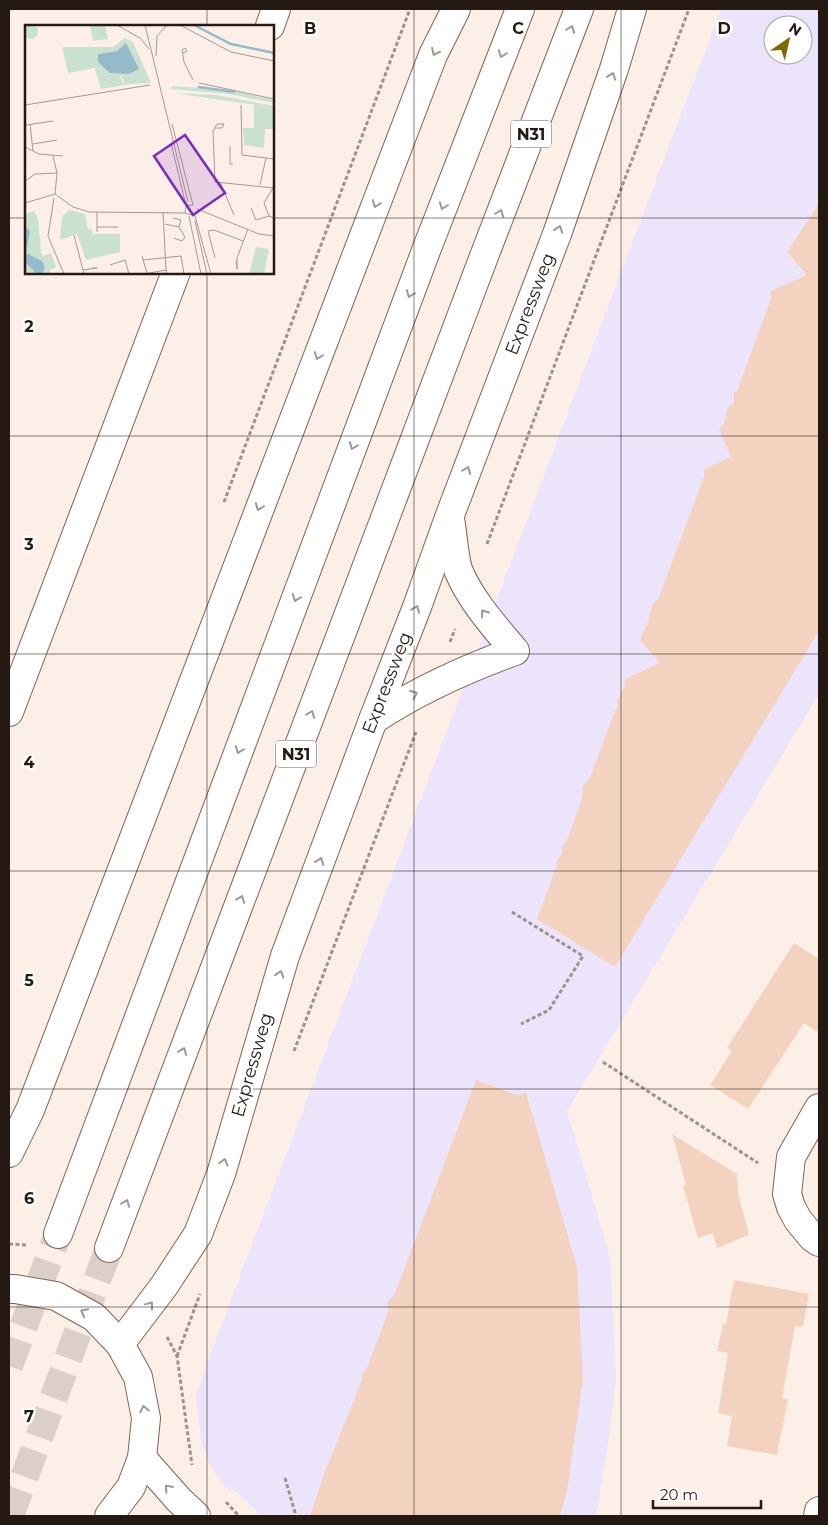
<svg xmlns="http://www.w3.org/2000/svg" width="828" height="1525" font-family="Montserrat,sans-serif">
<style>
.commercial{fill:#ebe4fa;fill-rule:evenodd}
.building{fill:#f3d3c0}
.lines{fill:none;stroke-linecap:round;stroke-linejoin:round}
.highway-tunnel{stroke:#dccfc8;stroke-width:28;stroke-dasharray:28 14;stroke-linecap:butt}
.minor-casing{stroke:#7f6353;stroke-width:30}
.highway-casing{stroke:#7f6353;stroke-width:30}
.path{stroke:#9e928b;stroke-width:3;stroke-dasharray:4 2.5;stroke-linecap:butt}
.minor{stroke:#fff;stroke-width:28}
.highway{stroke:#fff;stroke-width:28}
.oneway{stroke:#9d9895}
.grid{fill:none;stroke:#251a13;stroke-width:1;stroke-opacity:0.55}
.labels{text-anchor:middle;stroke-width:5;stroke-linejoin:round;paint-order:stroke}
.shield{fill:#fff;stroke:#665f5a;stroke-width:1}
.shield-label{font-size:16px;font-weight:bold;fill:#251a13}
.street-label{font-size:18px;fill:#251a13;stroke:#fff}
.inset-river{fill:none;stroke:#93bbc9;stroke-width:2.5}
.inset-road{fill:none;stroke:#a69a93;stroke-width:1}
.view{fill:#7b2cbf;fill-opacity:0.15;stroke:#7b2cbf;stroke-width:2.5}
.inset-edge{fill:none;stroke:#251a13;stroke-width:2.5}
.grid-label{font-size:16px;text-anchor:middle;font-weight:bold;fill:#251a13;stroke:#fff;stroke-width:5;stroke-linejoin:round;paint-order:stroke}
</style>
<rect width="100%" height="100%" fill="#fcefe8"/>
<!-- commercial -->
<path class="commercial" d="M721,9H819V694L567,1111L610,1257L616,1379L606,1458L596,1516H261L232,1488L229,1491L216,1475L209,1463L201,1441L196,1397L207,1363ZM773,25H803V55H773Z"/>
<!-- building -->
<g class="building">
<path d="M819,204V631L615,967L537,919L557,865L556,862L562,854V847L567,840L582,799L583,786L589,780L612,719V716L618,706L617,701L625,686V679L660,663L640,640L648,622L652,606L659,597L704,477V469L731,457L719,429L724,423L728,407L734,403V392L737,391L771,299V291L807,275L787,252Z"/>
<path d="M794,943L819,959V1033L804,1023L748,1109L710,1085L732,1051L727,1048Z"/>
<path d="M476,1080L517,1095L526,1093L577,1267L583,1380L567,1491L560,1516H310L324,1474L362,1380V1374L367,1368L389,1310L387,1302L394,1296Z"/>
<path d="M672,1134L737,1174L738,1193L749,1235L717,1248L713,1233L698,1238L683,1186L686,1185Z"/>
<path d="M734,1280L809,1294L803,1327L795,1326L782,1398L788,1399L777,1455L727,1446L732,1416L718,1413L728,1353L717,1351L723,1324H726Z"/>
</g>
<g class="lines">
<!-- highway-tunnel -->
<g class="highway-tunnel">
<path d="M9,1366L58,1234"/>
<path d="M10,1516L109,1248"/>
</g>
<!-- minor casing -->
<g class="minor-casing">
<g id="minor">
<path d="M270,26L276,9"/>
<path d="M9,712L176,272"/>
<path d="M373,720C417,691 465,669 515,651C495,627 472,602 459,572C454,560 453,534 450,519"/>
<path d="M819,1108L791,1157L787,1194L791,1207L798,1220L812,1237L819,1242"/>
<path d="M9,1153L30,1110L433,55L456,9"/>
<path d="M9,1289H15L56,1296L94,1317L120,1344L138,1377L146,1418L142,1458L131,1487L109,1516"/>
<path d="M120,1344L164,1286L198,1234L221,1174L285,956L373,720L417,607L450,515L557,234L614,69L632,9"/>
<path d="M142,1458L179,1500L196,1516"/>
<path d="M818,1516L819,1511"/>
</g>
</g>
<!-- highway casing -->
<g class="highway-casing">
<g id="highway">
<path d="M58,1234L427,248L520,9"/>
<path d="M109,1248L483,259L579,9"/>
</g>
</g>
<!-- path -->
<g class="path">
<path d="M224,502L410,9"/>
<path d="M487,544L689,9"/>
<path d="M450,642L455,629"/>
<path d="M512,912L583,956L549,1010L521,1024"/>
<path d="M294,1051L416,732"/>
<path d="M603,1062L758,1163"/>
<path d="M9,1244L28,1245"/>
<path d="M167,1337L177,1356L192,1465"/>
<path d="M177,1356L200,1294"/>
<path d="M285,1478L296,1516"/>
<path d="M226,1502L239,1516"/>
</g>
<!-- minor -->
<use href="#minor" class="minor"/>
<!-- highway -->
<use href="#highway" class="highway"/>
</g>
<!-- one-way arrows -->
<defs><path id="oneway-chevron" d="M-2-3.5L2.5 0L-2 3.5" fill="none" stroke-width="1.6" stroke-linecap="round" stroke-linejoin="round" transform="scale(1.25)"/></defs>
<g class="oneway">
<use href="#oneway-chevron" transform="translate(571 29) rotate(-69)"/>
<use href="#oneway-chevron" transform="translate(435 52) rotate(115)"/>
<use href="#oneway-chevron" transform="translate(502 54) rotate(111)"/>
<use href="#oneway-chevron" transform="translate(612 76) rotate(-71)"/>
<use href="#oneway-chevron" transform="translate(376 204) rotate(111)"/>
<use href="#oneway-chevron" transform="translate(443 206) rotate(111)"/>
<use href="#oneway-chevron" transform="translate(500 213) rotate(-69)"/>
<use href="#oneway-chevron" transform="translate(559 229) rotate(-70)"/>
<use href="#oneway-chevron" transform="translate(410 294) rotate(111)"/>
<use href="#oneway-chevron" transform="translate(318 356) rotate(111)"/>
<use href="#oneway-chevron" transform="translate(353 446) rotate(111)"/>
<use href="#oneway-chevron" transform="translate(467 470) rotate(-69)"/>
<use href="#oneway-chevron" transform="translate(259 507) rotate(111)"/>
<use href="#oneway-chevron" transform="translate(296 598) rotate(111)"/>
<use href="#oneway-chevron" transform="translate(416 609) rotate(-69)"/>
<use href="#oneway-chevron" transform="translate(484 613) rotate(-125)"/>
<use href="#oneway-chevron" transform="translate(414 694) rotate(-25)"/>
<use href="#oneway-chevron" transform="translate(311 714) rotate(-69)"/>
<use href="#oneway-chevron" transform="translate(239 750) rotate(111)"/>
<use href="#oneway-chevron" transform="translate(320 861) rotate(-70)"/>
<use href="#oneway-chevron" transform="translate(241 899) rotate(-69)"/>
<use href="#oneway-chevron" transform="translate(280 974) rotate(-73)"/>
<use href="#oneway-chevron" transform="translate(183 1051) rotate(-69)"/>
<use href="#oneway-chevron" transform="translate(224 1162) rotate(-74)"/>
<use href="#oneway-chevron" transform="translate(126 1203) rotate(-69)"/>
<use href="#oneway-chevron" transform="translate(150 1305) rotate(-53)"/>
<use href="#oneway-chevron" transform="translate(84 1312) rotate(-152)"/>
<use href="#oneway-chevron" transform="translate(144 1409) rotate(-102)"/>
<use href="#oneway-chevron" transform="translate(168 1488) rotate(-131)"/>
</g>
<!-- grid -->
<path class="grid" d="M207,9V26M414,9V1516M621,9V1516M9,218H26M272,218H819M207,272V1516M9,436H819M9,654H819M9,871H819M9,1089H819M9,1307H819"/>
<g class="labels">
<!-- shield labels -->
<g class="shield">
<rect x="511" y="120.5" width="40" height="27" rx="4"/>
<rect x="276" y="740.5" width="40" height="27" rx="4"/>
</g>
<g class="shield-label">
<text x="531" y="140">N31</text>
<text x="296" y="760">N31</text>
</g>
<!-- street labels -->
<g class="street-label">
<text transform="translate(530 304) rotate(-69)" y="6">Expressweg</text>
<text transform="translate(387 683) rotate(-69)" y="6">Expressweg</text>
<text transform="translate(252 1065) rotate(-74)" y="6">Expressweg</text>
</g>
</g>
<!-- overview -->
<g transform="translate(25 25)">
<rect width="249" height="249" fill="#fcefe8"/>
<path d="M74,42L84,53L94,50L98,58L106,59L76,64L70,44ZM147,61L205,65L249,75V78L204,69L145,64ZM229,79L248,84L249,104H240L239,123L219,120L218,103H229ZM45,185L60,189L63,204H67L68,209H95V227L61,235L52,209L35,215L37,191ZM9,186L13,193L16,227L18,231L26,228L31,242L25,245L26,249H0V189ZM231,222L244,224L239,249H224Z" fill="#cbe1d0"/>
<path d="M65,0H80L83,14L68,16ZM-1 7a7 7 0 1 1 14 0a7 7 0 1 1-14 0ZM100,13L108,17L126,58L100,59L96,51L84,53L74,42L43,48L37,22H88ZM101,18L109,45L104,48L75,39L73,29L92,26ZM148,68L191,70L239,79L249,81V92L248,84L238,81Z" fill="#cbe1d0" fill-rule="evenodd"/>
<path d="M101,18L114,44L104,49L85,48L73,37V29L92,26ZM0,201L5,206L1,228L17,236L20,243L17,248H11L0,237Z" fill="#93bbc9"/>
<path class="inset-river" d="M169,0L206,19L249,28M173,62L210,67"/>
<path class="inset-road" d="M92,0L115,13L124,24M120,0L163,177M155,0L206,27L249,36M158,28L162,26L160,23L157,25L159,37L168,55M131,31L132,11L142,0M174,58L249,74M0,80L125,60M216,80L217,130L249,134M5,99L8,126M147,99L168,180M1,100L28,96M190,103H197L199,99H192L188,106L190,157L249,163M146,118L161,181M8,119L32,115M205,121V139H208M0,122L14,129L38,131M28,131L32,148L30,169M0,156L10,149L32,148M195,157L209,190M235,160L241,133M248,163L239,178L244,191L249,193M29,173L23,211L39,249M0,178L30,169L48,182L64,187L160,188M168,180L161,181L160,188L170,191M226,183L231,195L244,191M172,184L234,209L249,211M72,187V207M138,187L141,245M164,191L176,249M170,191L186,249M170,196L182,249M140,199L154,202L156,195L148,193M72,202H93M49,210L59,249M149,213L157,216L160,212L154,202M117,231L122,248M190,233L183,206L189,205L218,216M118,235L156,231L159,249M211,236L212,244V233L223,204M85,240L100,235L104,249M58,245L72,243H67M119,249L141,245L142,248"/>
<path class="view" d="M160,110L200,168L168,190L129,131Z"/>
<rect width="249" height="249" class="inset-edge"/>
</g>
<g class="grid-label">
<text x="310" y="34">B</text>
<text x="518" y="34">C</text>
<text x="724" y="34">D</text>
<text x="29" y="332">2</text>
<text x="29" y="550">3</text>
<text x="29" y="768">4</text>
<text x="29" y="986">5</text>
<text x="29" y="1204">6</text>
<text x="29" y="1422">7</text>
</g>
<!-- border -->
<rect width="828" height="1525" fill="none" stroke="#251a13" stroke-width="20"/>
<!-- north arrow -->
<g transform="translate(788 40) rotate(34)"><circle r="24" fill="#ffffff" stroke="#a8a3a1"/>
<path d="M0-4L9 19L0 12L-9 19Z" fill="#7b6900"/>
<text y="-8" font-size="14" font-weight="bold" text-anchor="middle" fill="#251a13">N</text>
</g>
<!-- scale -->
<path d="M653 1500v8h108v-8" fill="none" stroke="#251a13" stroke-width="2.5"/>
<text x="660" y="1500" font-size="15" fill="#251a13" stroke="#ffffff" stroke-width="4" paint-order="stroke">20 m</text>
</svg>
